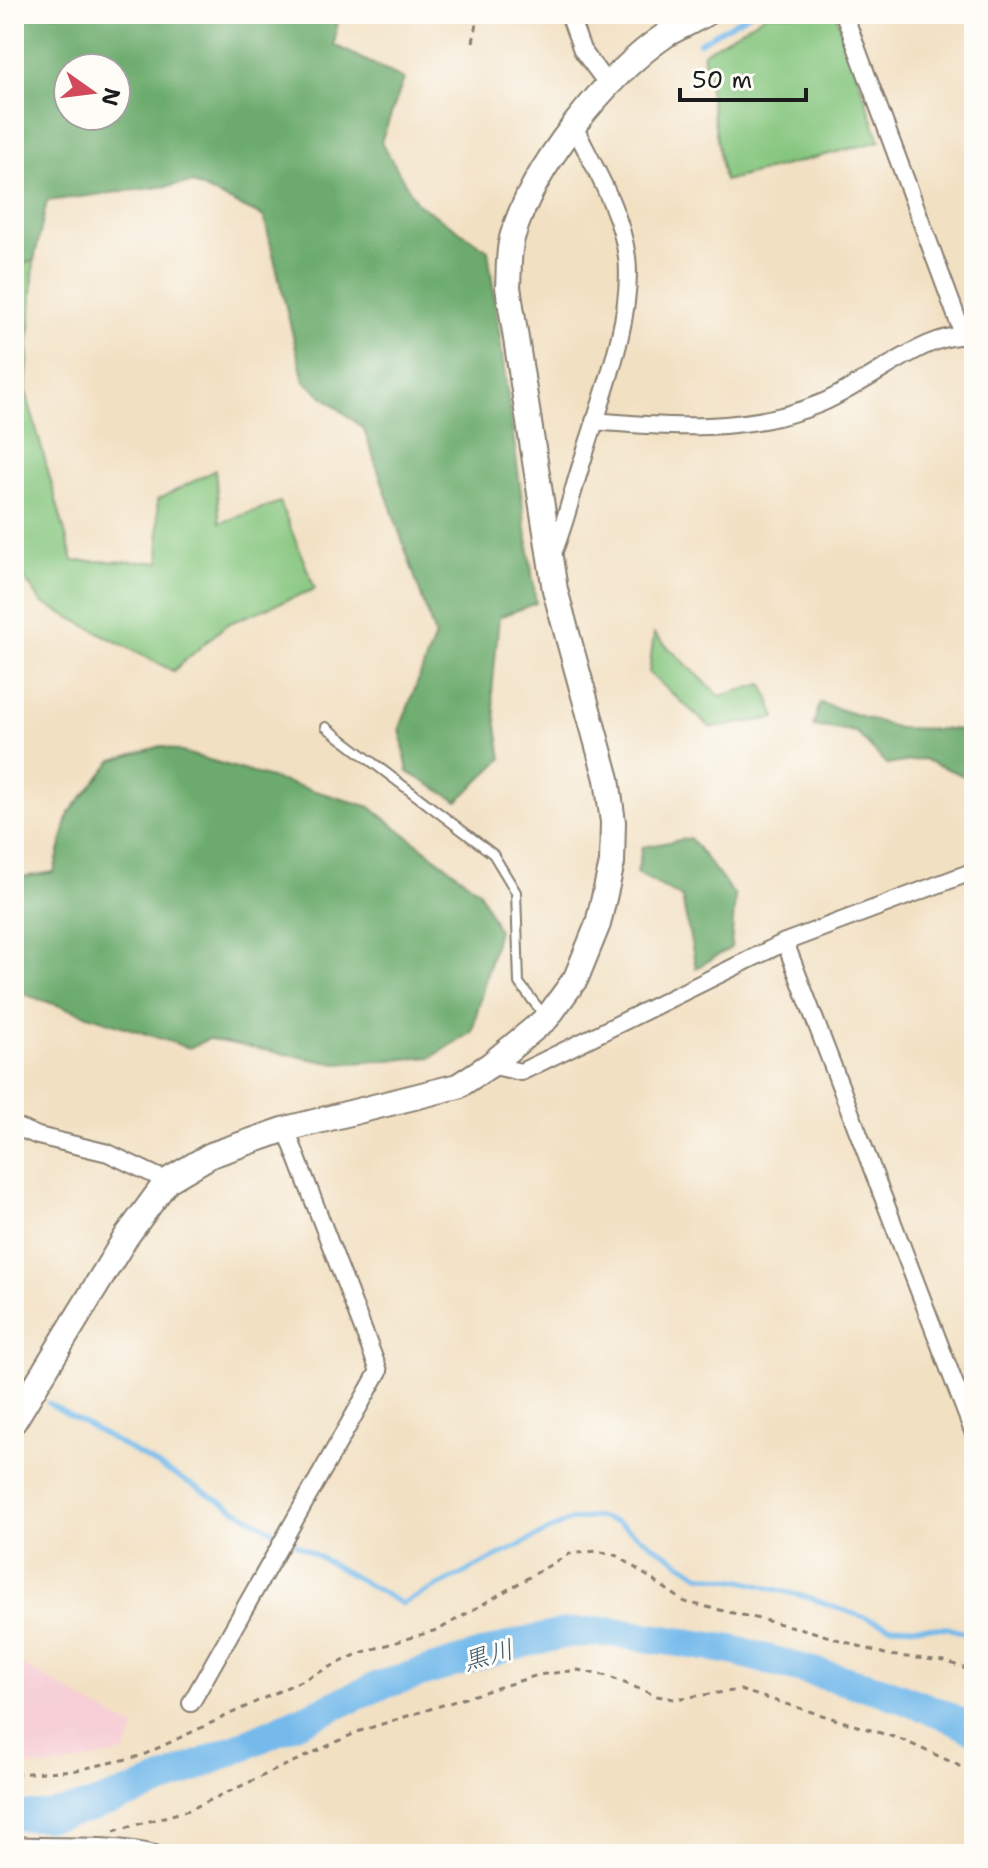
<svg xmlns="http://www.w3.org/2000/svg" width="988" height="1868" font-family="'Shantell Sans','Klee One',sans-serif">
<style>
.built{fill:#f6cfd7}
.green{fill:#85c67e;stroke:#50714d;stroke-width:2}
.forest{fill:#6cab6d;stroke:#446444;stroke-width:2;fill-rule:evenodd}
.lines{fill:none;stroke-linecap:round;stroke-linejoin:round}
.stream{stroke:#74baeb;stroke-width:5}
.river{stroke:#74baeb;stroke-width:30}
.lane-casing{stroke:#877e6f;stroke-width:12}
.street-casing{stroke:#877e6f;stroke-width:20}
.secondary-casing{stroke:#877e6f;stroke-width:28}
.path{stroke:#877e6f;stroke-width:3;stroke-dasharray:6 6;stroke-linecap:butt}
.lane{stroke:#fff;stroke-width:8}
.street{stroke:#fff;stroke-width:16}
.secondary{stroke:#fff;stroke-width:24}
.labels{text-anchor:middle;stroke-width:6;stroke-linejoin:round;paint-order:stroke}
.water-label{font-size:26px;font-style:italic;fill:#3f5b6f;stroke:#fdfcf7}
</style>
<rect width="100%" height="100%" fill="#fdfcf7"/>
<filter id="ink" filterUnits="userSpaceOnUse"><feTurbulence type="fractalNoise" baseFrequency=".0125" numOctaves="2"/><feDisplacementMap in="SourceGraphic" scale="16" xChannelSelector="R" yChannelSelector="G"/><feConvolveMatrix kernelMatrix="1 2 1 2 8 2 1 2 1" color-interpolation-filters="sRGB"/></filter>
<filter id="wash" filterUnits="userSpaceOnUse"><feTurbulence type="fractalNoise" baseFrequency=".006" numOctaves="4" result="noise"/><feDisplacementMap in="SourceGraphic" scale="32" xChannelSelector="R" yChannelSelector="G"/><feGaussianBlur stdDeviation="1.8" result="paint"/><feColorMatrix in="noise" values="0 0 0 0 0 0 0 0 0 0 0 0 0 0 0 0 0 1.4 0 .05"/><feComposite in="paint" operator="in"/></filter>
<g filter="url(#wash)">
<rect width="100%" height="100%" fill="#f2e0c2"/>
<!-- built -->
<path class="built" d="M14,1660L135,1729L125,1752L61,1766L14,1767Z"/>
<!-- green -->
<g class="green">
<path d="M767,14H836L880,141L724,181L703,53Z"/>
<path d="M34,261L26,392L73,561L160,562L157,500L215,470L220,523L280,502L315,589L227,624L173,671L42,603L14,564V265Z"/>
<path d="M654,634L720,696L763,684L776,718L711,728L649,673Z"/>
</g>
<!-- forest -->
<g class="forest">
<path d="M14,14H339L334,45L404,79L381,142L417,203L488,250L536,603L499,617L492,693L502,759L458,801L408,772L400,728L435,636L364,429L304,381L264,217L192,183L47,201L34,261L14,265ZM68,68H116V116H68Z"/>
<path d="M820,703L898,728L974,730V780L923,759L887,765L856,732L813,726Z"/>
<path d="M161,746L370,807L479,891L498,930L472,1032L432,1057L337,1064L208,1039L189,1048L14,991V873L23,877L54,872L69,813L113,760Z"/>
<path d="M690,838L735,896L731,948L696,968L682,898L637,873L642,847Z"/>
</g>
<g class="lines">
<!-- stream -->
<g class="stream">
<path d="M699,43L749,14"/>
<path d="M14,1384L17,1386"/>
<path d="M48,1403L402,1604L568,1521L596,1517L617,1522L699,1575L742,1581L806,1597L889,1626L948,1628L974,1636"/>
</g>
<!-- river -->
<path class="river" d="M14,1816H50L91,1807L156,1784L381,1685L514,1645L567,1633L610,1632L732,1650L880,1690L943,1714L974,1730"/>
</g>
</g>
<g filter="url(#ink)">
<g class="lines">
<!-- lane casing -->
<g class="lane-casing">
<path id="lane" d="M326,727L493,854L516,892L519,983L544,1015"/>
</g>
<!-- street casing -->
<g class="street-casing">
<g id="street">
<path d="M569,14L582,50L608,85"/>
<path d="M844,14L963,334"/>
<path d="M594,421C669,428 748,433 819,404C832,399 845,391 857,384C888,368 939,328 974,337"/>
<path d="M551,558C565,526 572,492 583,459C601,400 634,317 627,257C621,211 594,167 574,126"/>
<path d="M785,942L974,1434"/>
<path d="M490,1065L521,1072L785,942L974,871"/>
<path d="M14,1126L38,1136L108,1153L167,1181"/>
<path d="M191,1703L379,1371L286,1129"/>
<path d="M14,1845C61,1848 109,1843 155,1854"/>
</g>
</g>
<!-- secondary casing -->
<g class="secondary-casing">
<path id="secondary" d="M14,1421L126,1237L167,1181L211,1155L286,1129L458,1086L490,1065L547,1018L576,978L598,924L612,863L613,822L607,779L555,590L508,287C509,272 508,253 512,238C532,168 606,75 667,34C679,27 693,21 705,14"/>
</g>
<!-- path -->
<g class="path">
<path d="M473,42L479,14"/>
<path d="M14,1774L77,1770L141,1756L360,1653L440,1629L569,1554L597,1551L618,1556L685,1602L807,1630L888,1655L945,1661L964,1668L974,1678"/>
<path d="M114,1831L189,1810L360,1731L538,1675L578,1670L607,1676L657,1696L674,1699L740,1690L900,1739L956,1764L974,1776"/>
</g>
<!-- lane -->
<use href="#lane" class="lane"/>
<!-- street -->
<use href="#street" class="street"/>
<!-- secondary -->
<use href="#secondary" class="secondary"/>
</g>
</g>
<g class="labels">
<!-- water labels -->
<g class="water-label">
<text transform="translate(488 1655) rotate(-16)" y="9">黒川</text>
</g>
</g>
<!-- margin -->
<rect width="988" height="1868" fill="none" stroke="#fdfcf7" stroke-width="48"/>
<!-- north arrow -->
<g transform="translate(92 92) rotate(104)"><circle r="38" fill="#fdfcf7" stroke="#a3a29f" stroke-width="2"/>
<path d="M0-6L14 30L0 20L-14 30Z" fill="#d1495b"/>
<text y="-12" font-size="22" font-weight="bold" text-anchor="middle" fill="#1c1c1c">N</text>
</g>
<!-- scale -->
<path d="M680 88v12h126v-12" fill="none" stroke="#1c1c1c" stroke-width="4"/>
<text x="692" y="88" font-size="24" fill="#1c1c1c" stroke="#fdfcf7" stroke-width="6" paint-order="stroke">50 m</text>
</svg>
